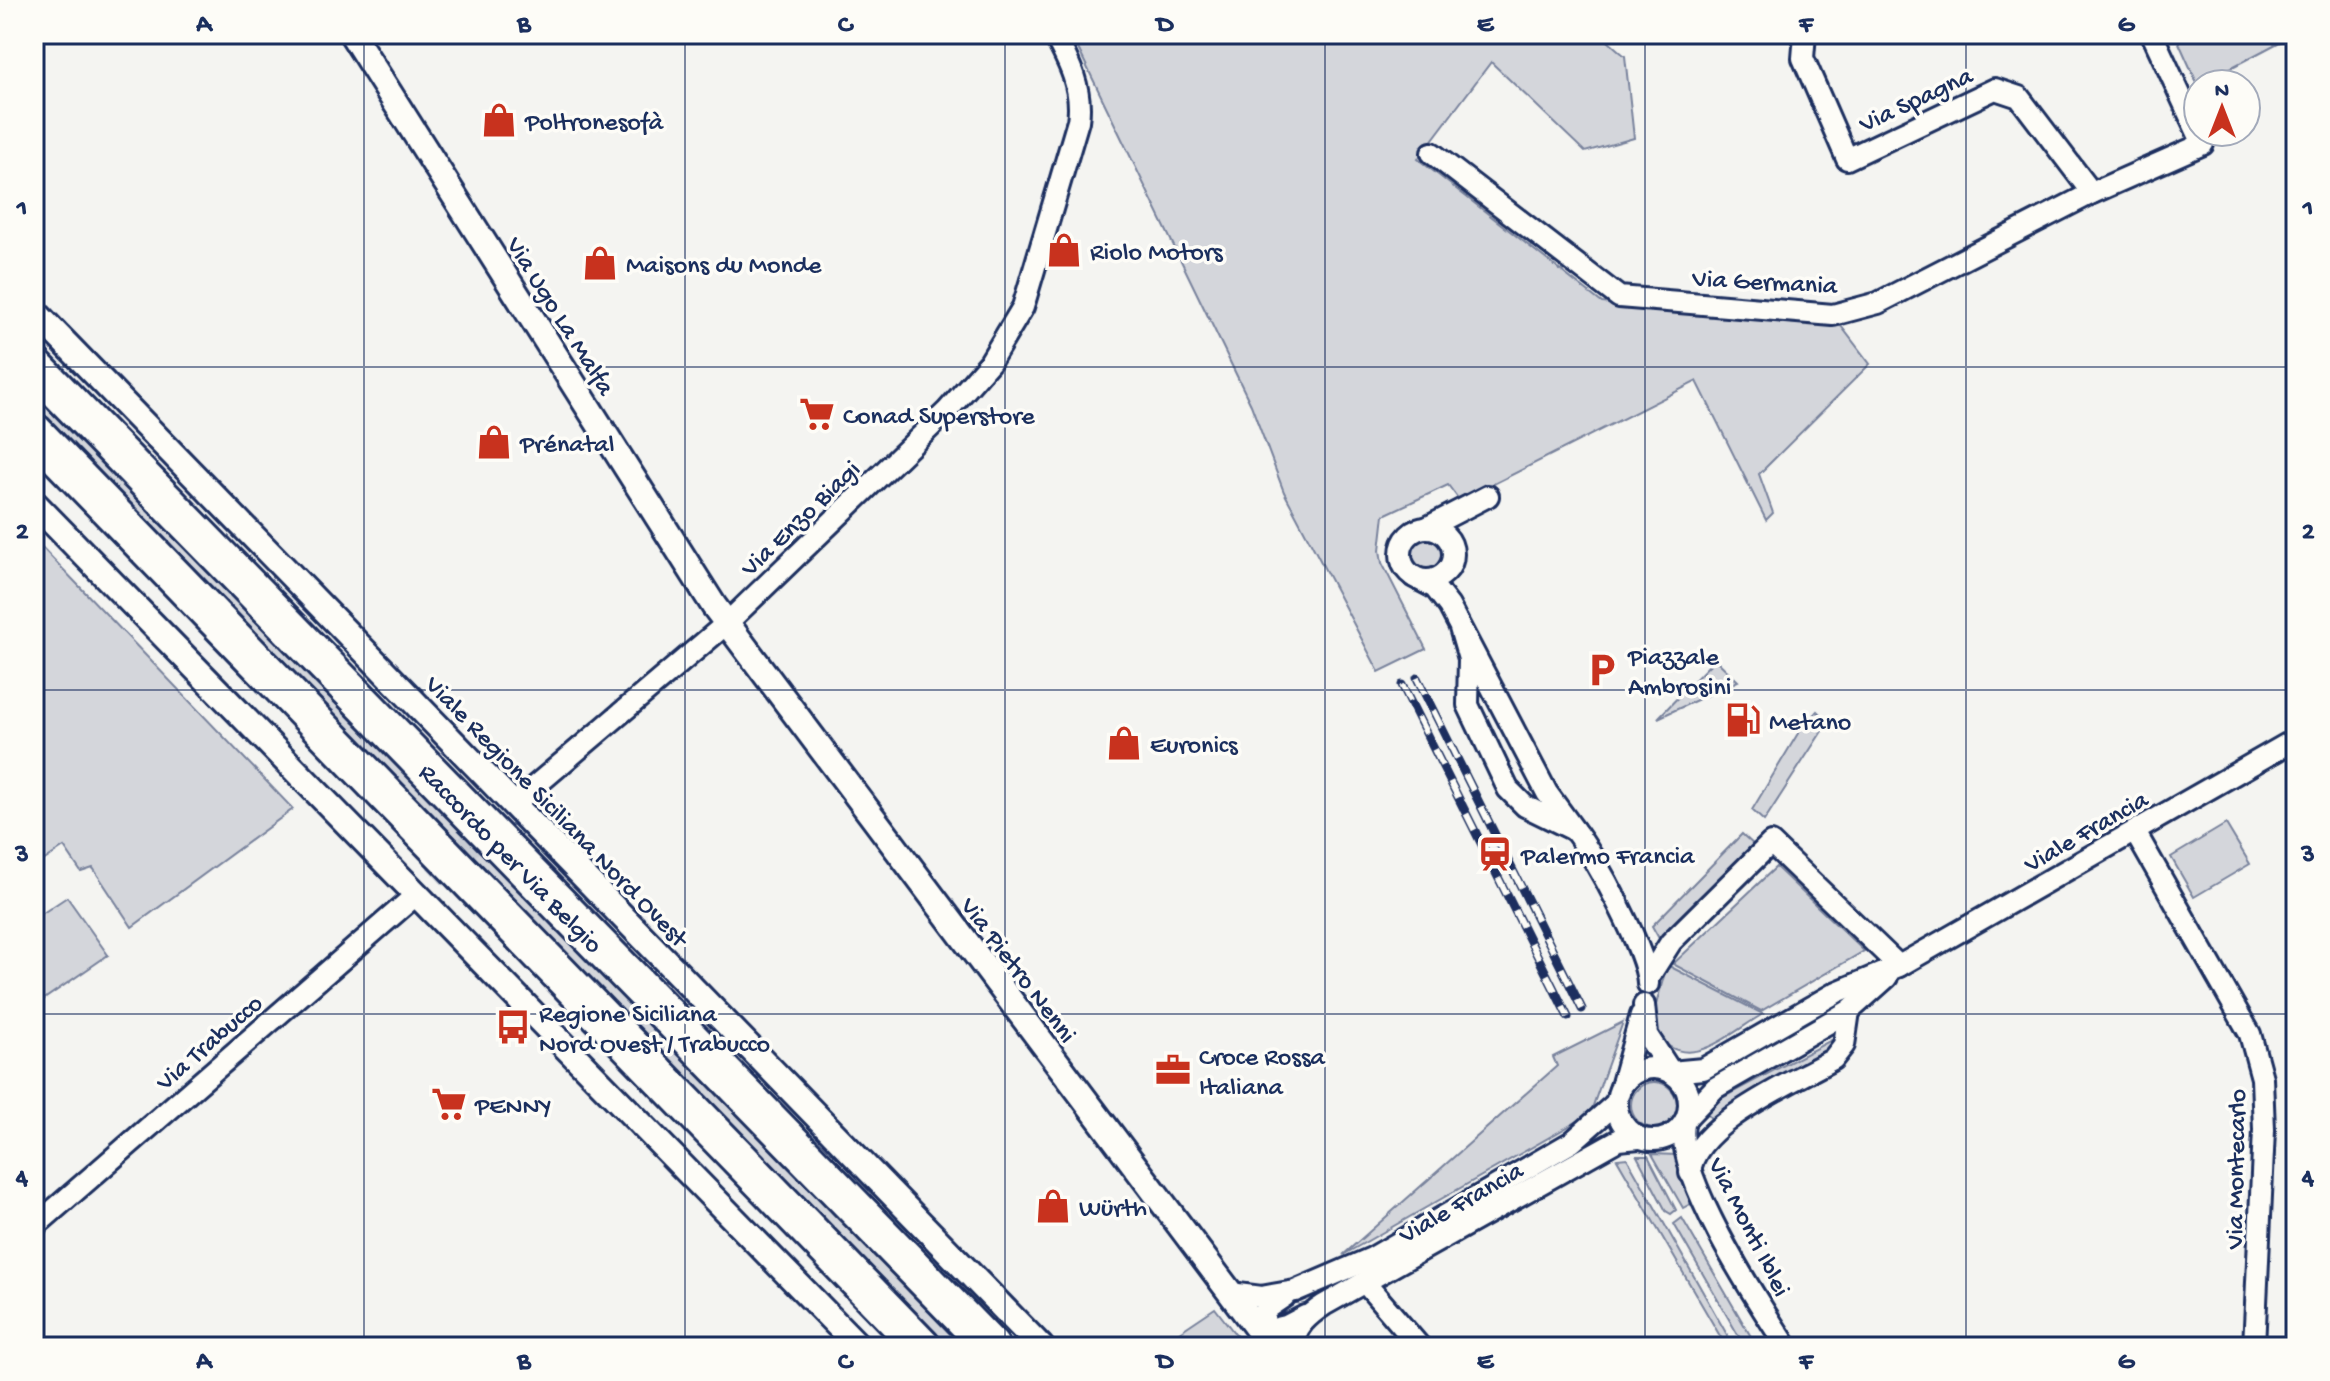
<svg xmlns="http://www.w3.org/2000/svg" width="2330" height="1381" font-family="'Gochi Hand',sans-serif">
<style>
.green{fill:#d4d6db;stroke:#78829c;stroke-width:2}
.lines{fill:none;stroke-linecap:round;stroke-linejoin:round}
.tertiary-tunnel{stroke:#c9cdd4;stroke-width:24;stroke-dasharray:24 12;stroke-linecap:butt}
.minor-casing{stroke:#1b2f5e;stroke-width:26}
.tertiary-casing{stroke:#1b2f5e;stroke-width:30}
.motorway-casing{stroke:#1b2f5e;stroke-width:42}
.minor{stroke:#fdfcf7;stroke-width:20}
.tertiary{stroke:#fdfcf7;stroke-width:24}
.motorway{stroke:#fdfcf7;stroke-width:36}
.rail-casing{stroke:#1b2f5e;stroke-width:9}
.rail{stroke:#fdfcf7;stroke-width:6;stroke-dasharray:18;stroke-linecap:butt}
.grid{fill:none;stroke:#1b2f5e;stroke-width:2;stroke-opacity:0.55}
.labels{text-anchor:middle;stroke-width:7;stroke-linejoin:round;paint-order:stroke}
.street-label{font-size:26px;fill:#1b2f5e;stroke:#fdfcf7}
.poi-label{font-size:26px;fill:#1b2f5e;stroke:#fdfcf7;text-anchor:start}
.neatline{fill:none;stroke:#1b2f5e;stroke-width:3}
.grid-label{font-size:26px;text-anchor:middle;font-weight:bold;fill:#1b2f5e}
</style>
<rect width="100%" height="100%" fill="#f4f4f1"/>
<filter id="ink" filterUnits="userSpaceOnUse"><feTurbulence type="fractalNoise" baseFrequency=".0125" numOctaves="2"/><feDisplacementMap in="SourceGraphic" scale="16" xChannelSelector="R" yChannelSelector="G"/><feConvolveMatrix kernelMatrix="1 2 1 2 8 2 1 2 1" color-interpolation-filters="sRGB"/></filter>
<g filter="url(#ink)">
<!-- green -->
<g class="green">
<path d="M1071,34H1600L1625,56L1634,138L1585,152L1491,62L1418,159L1602,303L1841,326L1870,364L1759,474L1773,513L1766,520L1697,381L1460,501L1448,485L1384,515L1380,550L1382,563L1426,649L1379,672L1284,492L1251,405Z"/>
<path d="M2175,34H2295L2198,85Z"/>
<path d="M34,385L967,1347H940L34,416Z"/>
<circle cx="1426" cy="553" r="16"/>
<path d="M34,539L293,809L132,927L93,868L81,872L64,847L34,867Z"/>
<path d="M1715,659L1738,681L1658,718Z"/>
<path d="M1817,711L1828,722L1764,821L1752,810L1800,730Z"/>
<path d="M2226,824L2250,864L2194,897L2171,857Z"/>
<path d="M1742,834L1755,846L1661,942L1652,926Z"/>
<path d="M1776,867L1864,951L1761,1011L1673,964Z"/>
<path d="M67,897L108,955L34,1006V919Z"/>
<path d="M1667,965L1763,1014C1727,1035 1685,1077 1654,1031V1012Z"/>
<path d="M1623,1022L1590,1114L1343,1255L1557,1066L1553,1057Z"/>
<path d="M1837,1037L1831,1050L1713,1122L1707,1113L1720,1099Z"/>
<circle cx="1654" cy="1105" r="23"/>
<path d="M1652,1154L1677,1155L1692,1203L1683,1208Z"/>
<path d="M1637,1156H1648L1676,1210L1671,1214L1666,1211Z"/>
<path d="M1627,1158L1734,1347H1727L1720,1336L1617,1159Z"/>
<path d="M1682,1218L1757,1347H1745L1674,1224Z"/>
<path d="M1215,1308L1245,1347H1157Z"/>
</g>
<g class="lines">
<!-- tertiary-tunnel -->
<path class="tertiary-tunnel" d="M435,877L501,816"/>
<!-- minor casing -->
<g class="minor-casing">
<g id="minor">
<path d="M1805,34L1803,58L1847,159L1995,89L2019,97L2092,193"/>
<path d="M1432,153L1619,297L1833,315L1878,303L2092,193L2203,144L2152,34"/>
<circle cx="1427" cy="554" r="26"/>
<path d="M1426,528L1488,496"/>
<path d="M1414,577L1435,588L1449,606L1547,793L1574,830L1525,806L1508,789L1468,705L1469,659L1460,628"/>
<path d="M515,803L726,624L947,411L990,362L1023,307L1078,121C1083,89 1069,62 1054,34"/>
<path d="M1574,830C1594,854 1648,954 1648,984"/>
<path d="M2135,832L2250,1034L2262,1078L2264,1130L2254,1347"/>
<path d="M1648,978L1671,942L1771,843L1899,966"/>
<path d="M1644,1005L1647,1035L1671,1072L1703,1069L1837,992L1899,966L2296,739"/>
<circle cx="1653" cy="1104" r="36"/>
<path d="M1621,1087L1641,1015"/>
<path d="M1687,1117L1715,1088L1849,1011L1887,977"/>
<path d="M1684,1124C1675,1176 1757,1301 1787,1347"/>
<path d="M1690,1173C1693,1124 1794,1082 1833,1059L1844,1045L1849,1011"/>
<path d="M34,1227L417,894"/>
<path d="M1366,1284L1420,1347"/>
<path d="M1230,1293L1261,1297L1295,1291L1372,1258L1572,1142L1616,1103"/>
<path d="M1285,1296L1266,1309L1260,1332L1286,1326L1305,1316"/>
<path d="M1292,1347C1296,1326 1307,1316 1324,1305L1618,1140L1639,1138"/>
</g>
</g>
<!-- tertiary casing -->
<g class="tertiary-casing">
<g id="tertiary">
<path d="M352,34L714,606L1271,1347"/>
<path d="M34,311L1041,1347"/>
<path d="M34,503L859,1347"/>
</g>
</g>
<!-- motorway casing -->
<g class="motorway-casing">
<g id="motorway">
<path d="M34,366L991,1347"/>
<path d="M34,432L922,1347"/>
</g>
</g>
<!-- minor -->
<use href="#minor" class="minor"/>
<!-- tertiary -->
<use href="#tertiary" class="tertiary"/>
<!-- motorway -->
<use href="#motorway" class="motorway"/>
<!-- rail casing -->
<g class="rail-casing">
<g id="rail">
<path d="M1417,678L1582,1009"/>
<path d="M1402,685L1568,1017"/>
</g>
</g>
<!-- rail -->
<use href="#rail" class="rail"/>
</g>
</g>
<!-- grid -->
<path class="grid" d="M364,34V1347M685,34V1347M1005,34V1347M1325,34V1347M1645,34V1347M1966,34V1347M34,367H2296M34,690H2296M34,1014H2296"/>
<!-- icons -->
<defs>
<g id="shop-bare" transform="scale(2.76)"><path d="M-5-2.5h2.3a2.7 3.5 0 0 1 5.4 0H5L5.5 6h-11ZM-1.5-2.5h3a1.5 2.3 0 0 0-3 0Z" fill="#c8321e" stroke="#fdfcf7" stroke-width="2.5" paint-order="stroke"/></g>
<g id="supermarket-bare" transform="scale(2.76)"><path d="M-6-5.5h2.5l.6 2H6L4.5 2H-2.5L-4.4-4H-6ZM-1.5 3.2a1.3 1.3 0 1 0 .1 0ZM3 3.2a1.3 1.3 0 1 0 .1 0Z" fill="#c8321e" stroke="#fdfcf7" stroke-width="2.5" paint-order="stroke"/></g>
<g id="parking-bare" transform="scale(2.76)"><path d="M-3.5-5.5H1a3.5 3.5 0 0 1 0 7H-1V5.5H-3.5ZM-1-3.4V-.6H.8a1.4 1.4 0 0 0 0-2.8Z" fill="#c8321e" stroke="#fdfcf7" stroke-width="2.5" paint-order="stroke"/></g>
<g id="fuel-bare" transform="scale(2.76)"><path d="M-5.5-6h7V0h2V4h1.3V-2.5L3-4.5l.8-.8L6-3V5H2.5V1h-1V6h-7ZM-4.2-4.7v3.2H.2V-4.7Z" fill="#c8321e" stroke="#fdfcf7" stroke-width="2.5" paint-order="stroke"/></g>
<g id="station-bare" transform="scale(2.76)"><path d="M-3-6H3Q5-6 5-4V2Q5 4 3 4L4.5 6H3L1.5 4h-3L-3 6H-4.5L-3 4Q-5 4-5 2V-4Q-5-6-3-6ZM-3.5-4v3h7v-3ZM-3.5 1v1.5H-2V1ZM2 1v1.5H3.5V1Z" fill="#c8321e" stroke="#fdfcf7" stroke-width="2.5" paint-order="stroke"/></g>
<g id="bus-bare" transform="scale(2.76)"><path d="M-5-6H5V4H4V6H2V4H-2V6H-4V4H-5ZM-3.5-4V0h7V-4ZM-3.5 1.2v1.5H-2V1.2ZM2 1.2v1.5H3.5V1.2Z" fill="#c8321e" stroke="#fdfcf7" stroke-width="2.5" paint-order="stroke"/></g>
<g id="office-bare" transform="scale(2.76)"><path d="M-6-3h4V-5.5h4V-3h4V5H-6ZM-1-4.5V-3h2v-1.5ZM-6 0V1H6V0Z" fill="#c8321e" stroke="#fdfcf7" stroke-width="2.5" paint-order="stroke"/></g>
</defs>
<g fill-rule="evenodd">
<use href="#shop-bare" x="499" y="120"/>
<use href="#shop-bare" x="1064" y="250"/>
<use href="#shop-bare" x="600" y="263"/>
<use href="#supermarket-bare" x="817" y="414"/>
<use href="#shop-bare" x="494" y="442"/>
<use href="#parking-bare" x="1602" y="670"/>
<use href="#fuel-bare" x="1743" y="720"/>
<use href="#shop-bare" x="1124" y="743"/>
<use href="#station-bare" x="1495" y="854"/>
<use href="#bus-bare" x="513" y="1027"/>
<use href="#office-bare" x="1173" y="1070"/>
<use href="#supermarket-bare" x="449" y="1104"/>
<use href="#shop-bare" x="1053" y="1206"/>
</g>
<g class="labels">
<!-- street labels -->
<g class="street-label">
<text transform="translate(1915 98) rotate(-25)" y="9">Via Spagna</text>
<text transform="translate(1765 280) rotate(3)" y="9">Via Germania</text>
<text transform="translate(562 315) rotate(58)" y="9">Via Ugo La Malfa</text>
<text transform="translate(799 517) rotate(-44)" y="9">Via Enzo Biagi</text>
<text transform="translate(558 810) rotate(46)" y="9">Viale Regione Siciliana Nord Ovest</text>
<text transform="translate(2085 830) rotate(-30)" y="9">Viale Francia</text>
<text transform="translate(512 857) rotate(46)" y="9">Raccordo per Via Belgio</text>
<text transform="translate(1020 969) rotate(53)" y="9">Via Pietro Nenni</text>
<text transform="translate(208 1041) rotate(-41)" y="9">Via Trabucco</text>
<text transform="translate(2234 1169) rotate(-89)" y="9">Via Montecarlo</text>
<text transform="translate(1460 1201) rotate(-30)" y="9">Viale Francia</text>
<text transform="translate(1751 1226) rotate(63)" y="9">Via Monti Iblei</text>
</g>
<!-- poi labels -->
<g class="poi-label">
<text x="525" y="129">Poltronesofà</text>
<text x="1090" y="259">Riolo Motors</text>
<text x="626" y="272">Maisons du Monde</text>
<text x="843" y="423">Conad Superstore</text>
<text x="520" y="451">Prénatal</text>
<text x="1628" y="664">Piazzale<tspan x="1628" dy="30">Ambrosini</tspan></text>
<text x="1769" y="729">Metano</text>
<text x="1150" y="752">Euronics</text>
<text x="1521" y="863">Palermo Francia</text>
<text x="539" y="1021">Regione Siciliana<tspan x="539" dy="30">Nord Ovest / Trabucco</tspan></text>
<text x="1199" y="1064">Croce Rossa<tspan x="1199" dy="30">Italiana</tspan></text>
<text x="475" y="1113">PENNY</text>
<text x="1079" y="1215">Würth</text>
</g>
</g>
<!-- margin -->
<rect width="2330" height="1381" fill="none" stroke="#fdfcf7" stroke-width="88"/>
<!-- north arrow -->
<g transform="translate(2222 108)"><circle r="38" fill="#fdfcf7" stroke="#a3aaba" stroke-width="2"/>
<path d="M0-6L14 30L0 20L-14 30Z" fill="#c8321e"/>
<text y="-12" font-size="22" font-weight="bold" text-anchor="middle" fill="#1b2f5e">N</text>
</g>
<rect x="44" y="44" width="2242" height="1293" class="neatline"/>
<g class="grid-label">
<text x="204" y="31">A</text>
<text x="524" y="31">B</text>
<text x="845" y="31">C</text>
<text x="1165" y="31">D</text>
<text x="1485" y="31">E</text>
<text x="1806" y="31">F</text>
<text x="2126" y="31">G</text>
<text x="22" y="215">1</text>
<text x="2308" y="215">1</text>
<text x="22" y="538">2</text>
<text x="2308" y="538">2</text>
<text x="22" y="861">3</text>
<text x="2308" y="861">3</text>
<text x="22" y="1184">4</text>
<text x="2308" y="1184">4</text>
<text x="204" y="1368">A</text>
<text x="524" y="1368">B</text>
<text x="845" y="1368">C</text>
<text x="1165" y="1368">D</text>
<text x="1485" y="1368">E</text>
<text x="1806" y="1368">F</text>
<text x="2126" y="1368">G</text>
</g>
</svg>
